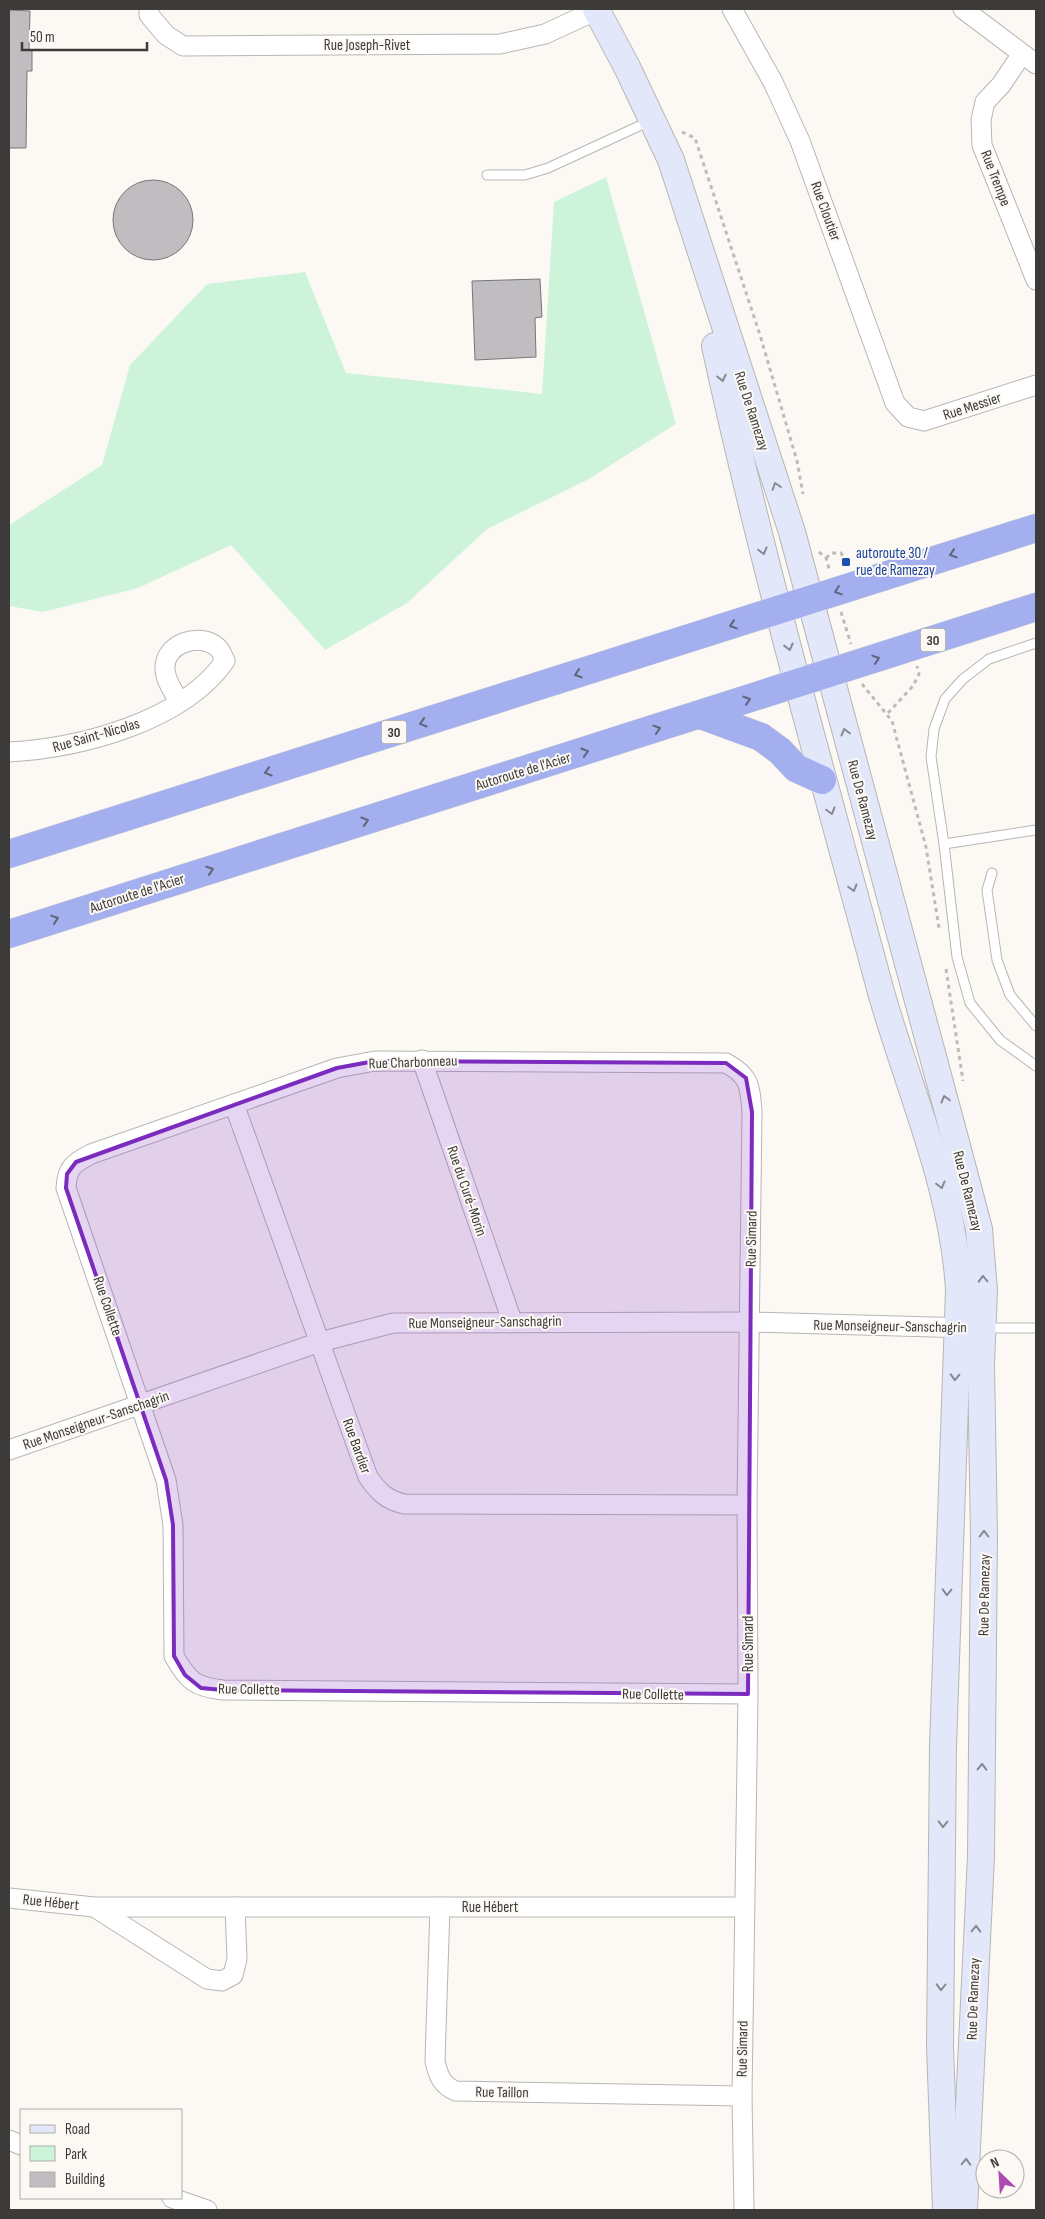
<svg xmlns="http://www.w3.org/2000/svg" width="1045" height="2219" font-family="'Sofia Sans Condensed',sans-serif">
<style>
.green{fill:#cdf4da}
.building{fill:#bfbdc0;stroke:#777578}
.lines{fill:none;stroke-linecap:round;stroke-linejoin:round}
.lane-casing{stroke:#b8b6b3;stroke-width:11}
.street-casing{stroke:#b8b6b3;stroke-width:21}
.secondary-casing{stroke:#b8b6b3;stroke-width:28}
.highway-casing{stroke:#d4d4d3;stroke-width:29}
.path{stroke:#bebcb9;stroke-width:3;stroke-dasharray:4 4;stroke-linecap:butt}
.lane{stroke:#fff;stroke-width:9}
.street{stroke:#fff;stroke-width:19}
.secondary{stroke:#e3e7fa;stroke-width:26}
.highway{stroke:#a3afef;stroke-width:28}
.oneway{stroke:#878890}
.oneway2{stroke:#606479}
.marked{fill:#7b2cbf;fill-opacity:0.2;stroke:#7b2cbf;stroke-width:4;stroke-linejoin:round}
.transit-dot{fill:#1a4fb4;stroke:#fcf9f5;stroke-width:2}
.labels{text-anchor:middle;stroke-width:4;stroke-linejoin:round;paint-order:stroke}
.shield{fill:#fcf9f5;stroke:#767471;stroke-width:1}
.shield-label{font-size:14px;font-weight:bold;fill:#3c3b39}
.street-label{font-size:15px;fill:#3c3b39;stroke:#fcf9f5}
.transit-label{font-size:15px;fill:#164399;stroke:#fcf9f5;text-anchor:start}
</style>
<rect width="100%" height="100%" fill="#fcf9f5"/>
<!-- green -->
<path class="green" d="M606,177L676,424L587,480L487,529L407,603L325,650L231,545L138,588L43,612L9,606V525L102,465L130,365L207,284L305,272L346,373L542,394L554,202Z"/>
<!-- building -->
<g class="building">
<path d="M9,10L30,11L29,50H32V71H27L26,148H9Z"/>
<circle cx="153" cy="220" r="40"/>
<path d="M540,279L542,317L535,318L536,357L475,360L472,281Z"/>
</g>
<g class="lines">
<!-- lane casing -->
<g class="lane-casing">
<g id="lane">
<path d="M487,175H525L548,168L650,121"/>
<path d="M1036,643L989,659L963,679L945,699L934,729L931,757L944,844L957,957L970,1003L1000,1040L1036,1066"/>
<path d="M944,844L1036,830"/>
<path d="M992,873L987,890L997,960L1010,995L1036,1026"/>
<path d="M985,1328H1036"/>
</g>
</g>
<!-- street casing -->
<g class="street-casing">
<g id="street">
<path d="M149,9V15L166,35L183,46L500,44L545,34L597,10"/>
<path d="M732,9L773,82L800,141L895,403L908,417L924,421L1036,385"/>
<path d="M963,9L1036,64"/>
<path d="M1022,54L1001,85L985,102L981,120L982,145L1036,280"/>
<path d="M9,752C80,748 182,722 225,661C223,657 221,650 217,647C200,632 164,643 165,669C165,680 174,692 179,702"/>
<path d="M422,1060L512,1321"/>
<path d="M234,1104L368,1477C378,1491 386,1500 404,1504L747,1505"/>
<path d="M9,1450L320,1342L393,1323L750,1322L969,1328"/>
<path d="M9,1898L94,1907H744"/>
<path d="M94,1907L207,1979L222,1981L233,1975L237,1959L235,1907"/>
<path d="M440,1907L435,2061C438,2075 442,2086 456,2091L742,2096"/>
<path d="M9,2140L21,2145"/>
<path d="M172,2198L207,2210"/>
<path d="M744,2210L742,2096L748,1694L747,1505L752,1112C750,1086 750,1076 726,1063L375,1061L337,1068L91,1154C74,1163 67,1167 66,1188L166,1480L173,1525L174,1656C188,1681 195,1687 223,1690L748,1694"/>
</g>
</g>
<!-- secondary casing -->
<g class="secondary-casing">
<g id="secondary">
<path d="M596,9L627,67L671,160L792,532L957,1146L979,1229L984,1291L981,1364L984,1536L981,1857L964,2210"/>
<path d="M715,346C762,563 823,777 881,992C909,1091 953,1186 959,1290L943,1746L940,2047L946,2210"/>
</g>
</g>
<!-- highway casing -->
<g class="highway-casing">
<g id="highway">
<path d="M701,715L761,737L780,751L796,768L822,780"/>
<path d="M9,854L1036,528"/>
<path d="M9,934L1036,607"/>
</g>
</g>
<!-- path -->
<g class="path">
<path d="M682,132L695,138L760,335L797,461L803,494"/>
<path d="M819,552L826,558L830,572"/>
<path d="M826,558L832,553H841L846,562"/>
<path d="M841,612L851,644"/>
<path d="M862,684L892,721L926,847L939,928"/>
<path d="M888,713L913,686L919,674L917,666"/>
<path d="M946,969L963,1081"/>
</g>
<!-- lane -->
<use href="#lane" class="lane"/>
<!-- street -->
<use href="#street" class="street"/>
<!-- secondary -->
<use href="#secondary" class="secondary"/>
<!-- highway -->
<use href="#highway" class="highway"/>
</g>
<!-- one-way arrows -->
<defs><path id="oneway-chevron" d="M-2-3.5L2.5 0L-2 3.5" fill="none" stroke-width="1.6" stroke-linecap="round" stroke-linejoin="round" transform="scale(1.25)"/></defs>
<g class="oneway">
<use href="#oneway-chevron" transform="translate(722 378) rotate(78)"/>
<use href="#oneway-chevron" transform="translate(776 486) rotate(-108)"/>
<use href="#oneway-chevron" transform="translate(763 551) rotate(75)"/>
<use href="#oneway-chevron" transform="translate(789 647) rotate(76)"/>
<use href="#oneway-chevron" transform="translate(845 732) rotate(-105)"/>
<use href="#oneway-chevron" transform="translate(831 811) rotate(74)"/>
<use href="#oneway-chevron" transform="translate(853 888) rotate(74)"/>
<use href="#oneway-chevron" transform="translate(945 1099) rotate(-105)"/>
<use href="#oneway-chevron" transform="translate(941 1185) rotate(75)"/>
<use href="#oneway-chevron" transform="translate(983 1279) rotate(-92)"/>
<use href="#oneway-chevron" transform="translate(955 1377) rotate(92)"/>
<use href="#oneway-chevron" transform="translate(984 1534) rotate(-90)"/>
<use href="#oneway-chevron" transform="translate(947 1592) rotate(92)"/>
<use href="#oneway-chevron" transform="translate(982 1767) rotate(-89)"/>
<use href="#oneway-chevron" transform="translate(943 1824) rotate(91)"/>
<use href="#oneway-chevron" transform="translate(976 1929) rotate(-88)"/>
<use href="#oneway-chevron" transform="translate(941 1987) rotate(91)"/>
<use href="#oneway-chevron" transform="translate(966 2162) rotate(-88)"/>
</g>
<g class="oneway2">
<use href="#oneway-chevron" transform="translate(953 554) rotate(162)"/>
<use href="#oneway-chevron" transform="translate(838 591) rotate(161)"/>
<use href="#oneway-chevron" transform="translate(733 625) rotate(162)"/>
<use href="#oneway-chevron" transform="translate(876 659) rotate(-18)"/>
<use href="#oneway-chevron" transform="translate(578 674) rotate(162)"/>
<use href="#oneway-chevron" transform="translate(747 700) rotate(-18)"/>
<use href="#oneway-chevron" transform="translate(423 723) rotate(163)"/>
<use href="#oneway-chevron" transform="translate(657 729) rotate(-18)"/>
<use href="#oneway-chevron" transform="translate(585 752) rotate(-17)"/>
<use href="#oneway-chevron" transform="translate(268 772) rotate(163)"/>
<use href="#oneway-chevron" transform="translate(365 821) rotate(-17)"/>
<use href="#oneway-chevron" transform="translate(210 870) rotate(-18)"/>
<use href="#oneway-chevron" transform="translate(55 919) rotate(-18)"/>
</g>
<!-- marked area -->
<path class="marked" d="M375,1061L726,1063L746,1078L752,1112L748,1694L223,1690L201,1688L185,1675L174,1656L173,1525L166,1480L66,1188L67,1174L76,1162L337,1068Z"/>
<!-- markers -->
<rect class="transit-dot" x="841" y="557" width="10" height="10" rx="2.5"/>
<g class="labels">
<!-- shield labels -->
<g class="shield">
<rect x="920.5" y="628.5" width="25" height="23" rx="4"/>
<rect x="381.5" y="720.5" width="25" height="23" rx="4"/>
</g>
<g class="shield-label">
<text x="933" y="645">30</text>
<text x="394" y="737">30</text>
</g>
<!-- street labels -->
<g class="street-label">
<text x="367" y="50">Rue Joseph-Rivet</text>
<text transform="translate(996 178) rotate(69)" y="5">Rue Trempe</text>
<text transform="translate(826 211) rotate(70)" y="5">Rue Cloutier</text>
<text transform="translate(972 406) rotate(-18)" y="5">Rue Messier</text>
<text transform="translate(752 411) rotate(72)" y="5">Rue De Ramezay</text>
<text transform="translate(96 735) rotate(-16)" y="5">Rue Saint-Nicolas</text>
<text transform="translate(523 771) rotate(-17)" y="5">Autoroute de l'Acier</text>
<text transform="translate(863 800) rotate(75)" y="5">Rue De Ramezay</text>
<text transform="translate(137 893) rotate(-18)" y="5">Autoroute de l'Acier</text>
<text transform="translate(413 1062) rotate(-2)" y="5">Rue Charbonneau</text>
<text transform="translate(467 1191) rotate(71)" y="5">Rue du Curé-Morin</text>
<text transform="translate(968 1191) rotate(76)" y="5">Rue De Ramezay</text>
<text transform="translate(751 1239) rotate(-89)" y="5">Rue Simard</text>
<text transform="translate(108 1306) rotate(71)" y="5">Rue Collette</text>
<text transform="translate(485 1322) rotate(-1)" y="5">Rue Monseigneur-Sanschagrin</text>
<text transform="translate(890 1326) rotate(1)" y="5">Rue Monseigneur-Sanschagrin</text>
<text transform="translate(96 1420) rotate(-19)" y="5">Rue Monseigneur-Sanschagrin</text>
<text transform="translate(357 1446) rotate(70)" y="5">Rue Bardier</text>
<text transform="translate(984 1595) rotate(-89)" y="5">Rue De Ramezay</text>
<text transform="translate(748 1644) rotate(-90)" y="5">Rue Simard</text>
<text transform="translate(249 1689) rotate(1)" y="5">Rue Collette</text>
<text transform="translate(653 1694) rotate(1)" y="5">Rue Collette</text>
<text transform="translate(51 1902) rotate(6)" y="5">Rue Hébert</text>
<text x="490" y="1912">Rue Hébert</text>
<text transform="translate(973 1999) rotate(-88)" y="5">Rue De Ramezay</text>
<text transform="translate(742 2049) rotate(-89)" y="5">Rue Simard</text>
<text transform="translate(502 2092) rotate(1)" y="5">Rue Taillon</text>
</g>
<!-- transit labels -->
<g class="transit-label">
<text x="856" y="558">autoroute 30 /<tspan x="856" dy="17">rue de Ramezay</tspan></text>
</g>
</g>
<!-- border -->
<rect width="1045" height="2219" fill="none" stroke="#3c3b39" stroke-width="20"/>
<!-- legend -->
<rect x="20" y="2109" width="162" height="90" fill="#fcf9f5" stroke="#afadaa"/>
<rect x="30" y="2125" width="25" height="8" fill="#e3e7fa" stroke="#afadaa"/>
<text x="65" y="2134" font-size="15" fill="#3c3b39">Road</text>
<rect x="30" y="2146" width="25" height="15" fill="#cdf4da" stroke="#afadaa"/>
<text x="65" y="2159" font-size="15" fill="#3c3b39">Park</text>
<rect x="30" y="2172" width="25" height="15" fill="#bfbdc0" stroke="#afadaa"/>
<text x="65" y="2184" font-size="15" fill="#3c3b39">Building</text>
<!-- north arrow -->
<g transform="translate(1000 2174) rotate(335)"><circle r="24" fill="#fcf9f5" stroke="#afadaa"/>
<path d="M0-4L9 19L0 12L-9 19Z" fill="#ad4bb3"/>
<text y="-8" font-size="14" font-weight="bold" text-anchor="middle" fill="#3c3b39">N</text>
</g>
<!-- scale -->
<path d="M22 42v8h125v-8" fill="none" stroke="#3c3b39" stroke-width="2.5"/>
<text x="30" y="42" font-size="15" fill="#3c3b39" stroke="#fcf9f5" stroke-width="4" paint-order="stroke">50 m</text>
</svg>
